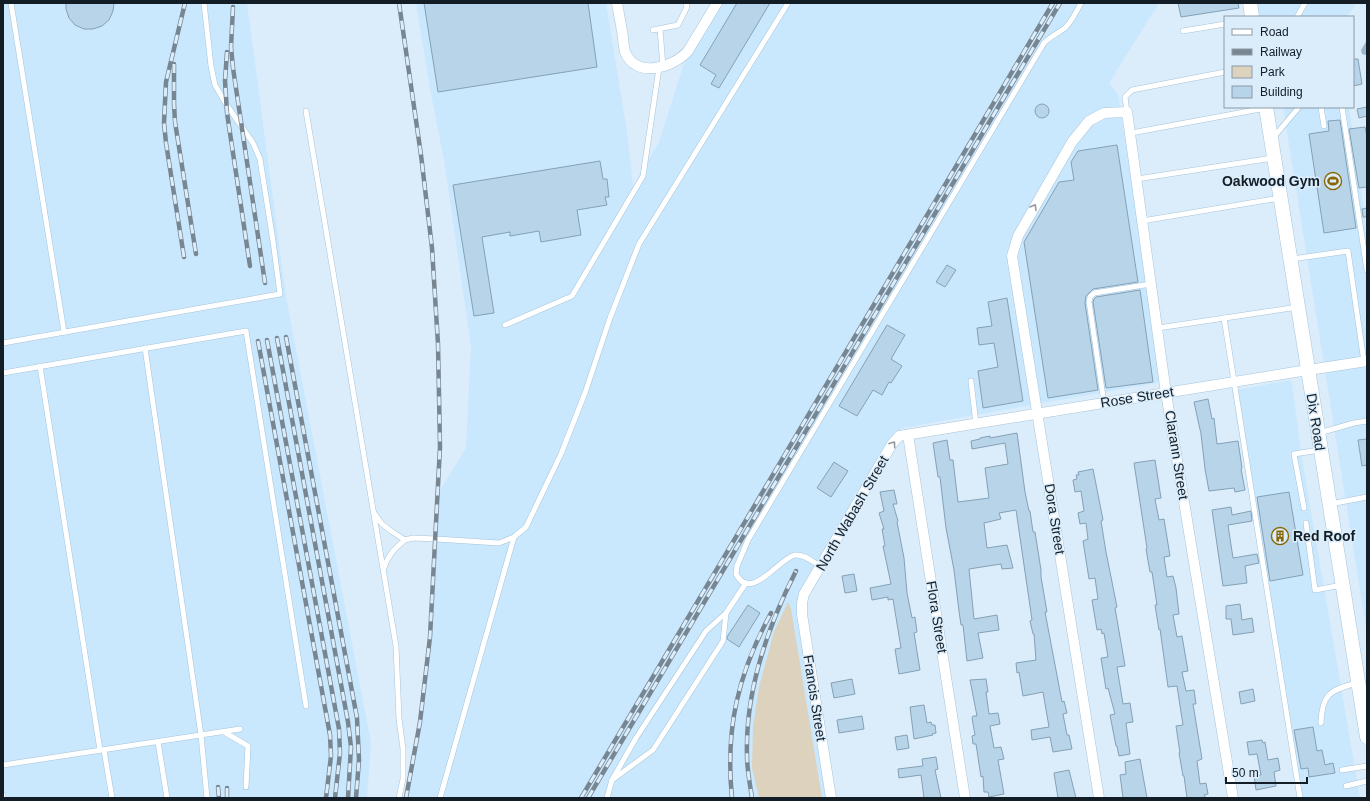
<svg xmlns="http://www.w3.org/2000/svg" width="1370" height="801" font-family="Helvetica,sans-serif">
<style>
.built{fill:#c9e7fd}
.green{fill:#dcd2be}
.water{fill:#9ab6cb}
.building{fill:#b7d4e9;stroke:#84a1b6}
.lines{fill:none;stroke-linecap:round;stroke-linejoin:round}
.lane-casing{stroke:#a6c4da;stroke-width:6}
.street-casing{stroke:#a6c4da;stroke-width:11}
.secondary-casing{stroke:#a6c4da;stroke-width:15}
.lane{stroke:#fff;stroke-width:5}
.street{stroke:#fff;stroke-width:10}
.secondary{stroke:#fff;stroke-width:14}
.rail-casing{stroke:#788692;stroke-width:4.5}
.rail{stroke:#dbedfb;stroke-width:3;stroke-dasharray:9;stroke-linecap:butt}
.oneway{stroke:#94999d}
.labels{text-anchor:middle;stroke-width:3;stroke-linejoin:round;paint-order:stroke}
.poi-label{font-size:14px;font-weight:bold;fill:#121d26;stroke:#dbedfb;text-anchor:end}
.street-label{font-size:14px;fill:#121d26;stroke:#dbedfb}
</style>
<rect width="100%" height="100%" fill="#dbedfb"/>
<!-- built -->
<g class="built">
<path d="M3,3H247L286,297L371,743L367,798H3Z"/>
<path d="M416,3H606L627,132L633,186L659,142L688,51L717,3H1159L1109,83L1118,94L1162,382L902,428L803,599L831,798H406L420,722L430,637L439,492L466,448L471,346L444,160L431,94Z"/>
<path d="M1250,3H1357L1347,17H1252Z"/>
<path d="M1283,107H1349L1367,233V634Z"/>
<path d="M1290,380L1292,383L1301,453L1360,798H1299L1232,391Z"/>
</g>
<!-- green -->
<path class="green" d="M788,602L791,609L822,798H759L752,768L753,727L759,687L774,632Z"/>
<!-- water -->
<path class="water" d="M1367,40V54L1365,55L1362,54L1361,50Z"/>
<!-- building -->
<g class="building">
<path d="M66,3H114L113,11L109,20L102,26L93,29H84L75,25L69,18L66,9Z"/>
<path d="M424,3H588L597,67L438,92Z"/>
<path d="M737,3H770L719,88L711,84L716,75L700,65Z"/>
<path d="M1178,3H1238L1239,8L1181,17Z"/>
<path d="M1353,59H1358L1362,84L1353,86Z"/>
<circle cx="1042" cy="111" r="7"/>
<path d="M1367,107V116L1359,118L1357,109Z"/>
<path d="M1340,120L1356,228L1324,233L1309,134L1329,131L1328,121Z"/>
<path d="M1365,127L1367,137V187L1359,188L1349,129Z"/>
<path d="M1117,145L1138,282L1093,289L1086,296L1085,303L1098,390L1048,398L1024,242L1059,182L1074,180L1071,162L1078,151Z"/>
<path d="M600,161L603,179H607L609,197H605L607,205L577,210L581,235L541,242L539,231L510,236V232L482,237L494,313L474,316L453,185Z"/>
<path d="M1367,208V217H1363L1362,209Z"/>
<path d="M947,265L956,270L945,287L936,282Z"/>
<path d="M1140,290L1153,382L1106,388L1093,302L1094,299L1096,297Z"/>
<path d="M1007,298L1023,401L983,408L978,371L998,367L994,343L979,345L977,328L992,326L988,302Z"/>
<path d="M887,325L905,335L891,359L902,366L891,383L889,382L882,395L873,390L857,416L839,406Z"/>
<path d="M1208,399L1212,419L1214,418L1217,444L1238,441L1242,468L1241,469L1245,490L1235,492L1234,488L1209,491L1205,469L1201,434L1194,402Z"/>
<path d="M1017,433L1025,492L1029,511H1030L1033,532H1035L1041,570V577L1047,612H1045L1062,702L1064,701L1067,713L1063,714L1067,735H1069L1072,749L1053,752L1050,737L1032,740L1031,730L1049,727L1043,692L1023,696L1019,672L1017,673L1016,663L1036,660L1034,634H1033L1030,621L1032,620L1016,510L999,513L1001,519L984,523L987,548L1007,545L1013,568L1002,569L1001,564L969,569L974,619L997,615L999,630L978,633L983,658L967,661L963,625H961L959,611L954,570L946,528L940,477H938L933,443L947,440L950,460H953L958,502L989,498L985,468L1008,464L1005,443L972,449L971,441L980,439V438L990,436V438Z"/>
<path d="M1367,439V465L1362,466L1358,440Z"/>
<path d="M1155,460L1161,498L1155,499L1159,520L1164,519L1170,556L1164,557L1167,577L1173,576L1176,588L1179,614L1173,615L1177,637L1182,636L1188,671L1182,672L1186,691L1194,690L1196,704H1193L1202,759L1197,761L1200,784L1206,783L1208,794L1204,795L1206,798H1187L1184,776H1183L1179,753H1180L1176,726L1183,725L1177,686L1168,687L1160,629L1159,630L1155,605H1157L1152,572H1150L1146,549L1147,548L1134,463Z"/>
<path d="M834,462L848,471L831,497L817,488Z"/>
<path d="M1093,469L1103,520L1101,521L1106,552L1117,607L1115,608L1125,666L1117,667L1123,704L1130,703L1133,722L1126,723L1130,754L1119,756L1117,746H1116L1110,715L1115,714L1108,688L1106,689L1101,658L1108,657L1104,633L1102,634L1101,629L1097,630L1092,600L1098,599L1095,578L1089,579L1083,541L1088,539L1086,523L1080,524L1078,513L1084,511L1081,491L1075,492L1073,480L1077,479L1076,475H1079L1078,472Z"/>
<path d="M894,490L897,504H893L898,521L897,522L904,558L907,593L912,618L915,617L917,632L914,633L920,670L899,674L895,649L901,648L893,599L888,600V597L872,600L870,588L891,584L883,546H885L882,529H884L879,513L884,511L880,492Z"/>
<path d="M1289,492L1303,575L1270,581L1257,497Z"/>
<path d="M1231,507L1232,515L1251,511L1252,521L1228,525L1233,558L1257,554L1259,563L1245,566L1247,583L1223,586L1212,510Z"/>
<path d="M854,574L857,591L845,593L842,576Z"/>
<path d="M1240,604L1242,620L1252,618L1254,632L1233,635L1231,619H1226V606Z"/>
<path d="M748,605L760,613L739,647L727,639V637Z"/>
<path d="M852,679L855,694L834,698L831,683Z"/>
<path d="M986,679L988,692H986L989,714L998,713L1000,724L990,726L994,748L1001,747L1004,759L998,760L1004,794L989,797L988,792H984L983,776L981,777L976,744H973L972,736L975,735L972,718L973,716H977L970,680Z"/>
<path d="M1253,689L1255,701L1241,704L1239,692Z"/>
<path d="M924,705L927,723L931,722L932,725H935L936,733L932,734L933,735L914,739L910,707Z"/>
<path d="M862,716L864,729L839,733L837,720Z"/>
<path d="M1313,727L1317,751L1322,750L1325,765L1333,763L1335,773L1309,777L1308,768L1301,769L1294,730Z"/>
<path d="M907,735L909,748L897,750L895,737Z"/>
<path d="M1262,740L1263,743L1265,742L1268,760L1278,758L1280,770L1274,772L1276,786L1256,790L1254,776L1261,775L1257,754L1249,755L1247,742Z"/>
<path d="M936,757L938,769L935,770L941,798H924L921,775L899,778L898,769L923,766L922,759Z"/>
<path d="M1140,759L1147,798H1123L1120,775L1126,774L1125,762Z"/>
<path d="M1069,770L1076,798H1058L1054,773Z"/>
</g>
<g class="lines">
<!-- lane casing -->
<g class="lane-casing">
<g id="lane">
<path d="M11,3L64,332"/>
<path d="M1297,17L1305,3"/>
<path d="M660,29L663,67"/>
<path d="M653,30L678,25L687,7L686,3"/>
<path d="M1183,31L1225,24"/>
<path d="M1321,107L1324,126"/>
<path d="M1342,107L1367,270"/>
<path d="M306,111L396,646L399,719L403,749V779L399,798"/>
<path d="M1127,112L1125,97L1132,90L1225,72"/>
<path d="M1131,133L1266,108"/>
<path d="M1273,138L1299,107"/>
<path d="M1137,179L1273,158"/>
<path d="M1142,221L1280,198"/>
<path d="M1292,259L1348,251L1364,362"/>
<path d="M1224,318L1300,798"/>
<path d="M505,325L572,296L643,176L659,68"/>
<path d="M1158,328L1298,307"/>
<path d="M3,343L280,294L273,241L260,159L253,143L226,104L215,85L211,66L204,3"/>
<path d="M145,348L201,735L207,798"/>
<path d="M40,366L100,750"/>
<path d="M3,373L246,331L306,706"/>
<path d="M971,381L976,424"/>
<path d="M1104,403L1089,302L1090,297L1094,293L1151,284"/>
<path d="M1319,433L1354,423L1367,421"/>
<path d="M1330,504L1367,497"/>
<path d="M1304,508L1294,454L1320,450"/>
<path d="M374,513L382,524L391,531L405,540L413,538L436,539L499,543L514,537L526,527L561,454L585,393L610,318L639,244L788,3"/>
<path d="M1306,523L1315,590L1342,585"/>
<path d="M820,566C813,562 804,554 795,555C779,558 751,603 736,574L737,566L748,540L1044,43C1051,36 1058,33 1065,28C1072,21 1077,11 1081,3"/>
<path d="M384,568C388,555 395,548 405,540"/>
<path d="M1321,723C1322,694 1330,690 1357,683"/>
<path d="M224,732L248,746L246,787"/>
<path d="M158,742L167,798"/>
<path d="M104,750L112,798"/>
<path d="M3,765L240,729"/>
<path d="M1342,770L1367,766"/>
<path d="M612,780L653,750L723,641L726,613L746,583"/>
<path d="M1346,786L1367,781"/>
<path d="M3,795V798"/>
<path d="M440,798L514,537"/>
<path d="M607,798L612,780L636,738L706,631L726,613"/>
</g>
</g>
<!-- street casing -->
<g class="street-casing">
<g id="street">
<path d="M617,3C619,14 621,25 623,37C623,41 624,47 625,52C636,79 673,68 688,51L717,3"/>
<path d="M908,435L965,798"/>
<path d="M831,798L802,614V603L804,594L892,444L899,436L1289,373L1367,361"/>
<path d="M1099,798L1012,256L1018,236L1072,142L1089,121L1104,113L1127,112L1166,393L1233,798"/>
</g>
</g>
<!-- secondary casing -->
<g class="secondary-casing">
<g id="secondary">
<path d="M1250,3L1252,17"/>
<path d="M1266,107L1367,737"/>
</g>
</g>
<!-- lane -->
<use href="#lane" class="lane"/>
<!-- street -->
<use href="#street" class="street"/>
<!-- secondary -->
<use href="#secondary" class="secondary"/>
<!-- rail casing -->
<g class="rail-casing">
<g id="rail">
<path d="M399,3L421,155L432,248L438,344L440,447L430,637L420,722L406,798"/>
<path d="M233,7L231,47L233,68L265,283"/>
<path d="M227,52L225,81L227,113L250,266"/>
<path d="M174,64V104L175,122L196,254"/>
<path d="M184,257L166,143L164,123L166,82L185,3"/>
<path d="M286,337L357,718L359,760L356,798"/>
<path d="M277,338L348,722L351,747L348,798"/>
<path d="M267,340L339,729L340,753L335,798"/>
<path d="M258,341L330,735L331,756L326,798"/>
<path d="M218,787L219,798"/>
<path d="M227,788V798"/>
<path d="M581,798L1053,3"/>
<path d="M588,798L1060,3"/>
<path d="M732,798C725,728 738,674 771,613"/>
<path d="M752,798C750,784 747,770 747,756C745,691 767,628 796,571"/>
</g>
</g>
<!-- rail -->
<use href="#rail" class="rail"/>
</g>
<!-- one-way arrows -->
<defs><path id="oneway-chevron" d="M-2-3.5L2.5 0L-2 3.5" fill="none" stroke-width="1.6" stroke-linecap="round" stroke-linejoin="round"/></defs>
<g class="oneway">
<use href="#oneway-chevron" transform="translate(1034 207) rotate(-60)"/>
<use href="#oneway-chevron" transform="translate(893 444) rotate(-54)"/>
</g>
<!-- icons -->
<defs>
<g id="stadium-ring" transform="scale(0.9)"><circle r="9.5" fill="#dbedfb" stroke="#896603" stroke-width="1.5"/><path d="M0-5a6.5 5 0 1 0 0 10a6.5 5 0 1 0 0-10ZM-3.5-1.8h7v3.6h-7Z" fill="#896603"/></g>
<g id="building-ring" transform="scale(0.9)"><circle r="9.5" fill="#dbedfb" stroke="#896603" stroke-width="1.5"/><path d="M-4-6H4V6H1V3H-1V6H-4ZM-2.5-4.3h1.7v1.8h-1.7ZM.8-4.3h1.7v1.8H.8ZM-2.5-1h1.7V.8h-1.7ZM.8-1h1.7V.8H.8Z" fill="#896603"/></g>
</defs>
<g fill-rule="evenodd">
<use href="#stadium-ring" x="1333" y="181"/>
<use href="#building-ring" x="1280" y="536"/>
</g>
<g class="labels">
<!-- poi labels -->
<g class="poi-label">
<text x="1320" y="186">Oakwood Gym</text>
<text x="1293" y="541" text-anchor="start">Red Roof</text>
</g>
<!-- street labels -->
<g class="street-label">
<text transform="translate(1137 397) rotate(-9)" y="5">Rose Street</text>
<text transform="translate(1316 422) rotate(81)" y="5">Dix Road</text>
<text transform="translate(1177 455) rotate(81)" y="5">Clarann Street</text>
<text transform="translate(852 513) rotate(-60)" y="5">North Wabash Street</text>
<text transform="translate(1055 519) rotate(81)" y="5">Dora Street</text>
<text transform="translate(937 617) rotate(81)" y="5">Flora Street</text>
<text transform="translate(815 698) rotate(81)" y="5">Francis Street</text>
</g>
</g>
<!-- border -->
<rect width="1370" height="801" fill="none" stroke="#121d26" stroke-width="8"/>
<!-- legend -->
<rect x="1224" y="16" width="130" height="92" fill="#dbedfb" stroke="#8b9aa6"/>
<rect x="1232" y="29" width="20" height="6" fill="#ffffff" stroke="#8b9aa6"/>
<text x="1260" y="36" font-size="12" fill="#121d26">Road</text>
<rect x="1232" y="49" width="20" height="6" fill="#788692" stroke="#8b9aa6"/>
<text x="1260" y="56" font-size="12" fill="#121d26">Railway</text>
<rect x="1232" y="66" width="20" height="12" fill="#dcd2be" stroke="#8b9aa6"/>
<text x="1260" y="76" font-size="12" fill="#121d26">Park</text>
<rect x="1232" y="86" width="20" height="12" fill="#b7d4e9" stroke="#8b9aa6"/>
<text x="1260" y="96" font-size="12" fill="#121d26">Building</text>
<!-- scale -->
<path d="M1226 777v6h81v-6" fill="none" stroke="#121d26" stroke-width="2"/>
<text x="1232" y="777" font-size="12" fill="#121d26" stroke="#dbedfb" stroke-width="3" paint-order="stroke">50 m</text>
</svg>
